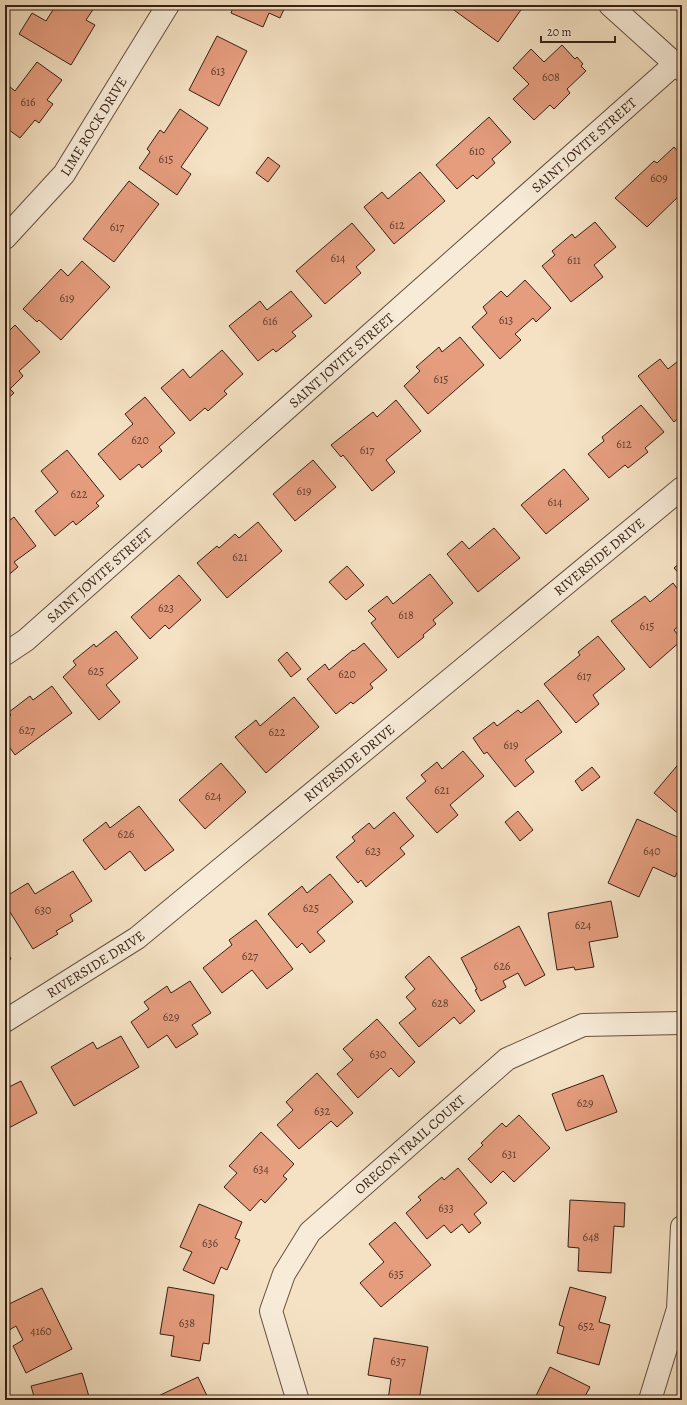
<svg xmlns="http://www.w3.org/2000/svg" width="687" height="1405" font-family="Alegreya,serif">
<style>
.building{fill:#e59d7e;stroke:#352015}
.lines{fill:none;stroke-linecap:round;stroke-linejoin:round}
.minor-casing{stroke:#655041;stroke-width:24}
.minor{stroke:#f8ecd9;stroke-width:22}
.labels{text-anchor:middle;stroke-width:4;stroke-linejoin:round;paint-order:stroke}
.number-label{font-size:12px;fill:#613f2f}
.street-label{font-size:14px;fill:#352015;stroke:#f8ecd9}
</style>
<rect width="100%" height="100%" fill="#f5e2c4"/>
<filter id="stains"><feTurbulence type="fractalNoise" baseFrequency=".005" numOctaves="4"/><feColorMatrix values="0 0 0 0 .2 0 0 0 0 .09 0 0 0 0 .02 0 0 0 .5 -.17"/></filter>
<radialGradient id="worn" r=".72"><stop offset=".6" stop-color="#630" stop-opacity="0"/><stop offset="1" stop-color="#630" stop-opacity=".3"/></radialGradient>
<!-- building -->
<g class="building">
<path d="M56,5H96L86,20L95,25L71,65L19,34L32,13L46,21Z"/>
<path d="M234,5H286L280,18L269,13L263,27L231,13Z"/>
<path d="M447,5H520L523,7L498,42Z"/>
<path d="M217,36L247,51L219,106L189,90Z"/>
<path d="M562,45L575,59L577,57L583,64L581,66L586,71L567,89L570,93L554,109L550,105L534,120L513,99L529,84L513,68L531,49L544,62Z"/>
<path d="M37,62L62,80L47,100L53,104L39,123L35,120L20,138L5,127V83L15,91Z"/>
<path d="M180,109L208,128L181,167L191,174L177,195L139,168L150,152L147,149L160,130L164,133Z"/>
<path d="M489,117L511,142L492,159L495,163L477,179L473,175L457,189L436,165Z"/>
<path d="M674,147L682,155V193L647,227L615,198L654,161L657,163Z"/>
<path d="M5,156L10,161L5,166Z"/>
<path d="M268,157L280,166L268,182L256,173Z"/>
<path d="M420,172L445,201L394,244L364,207L382,192L388,199Z"/>
<path d="M129,181L159,204L114,262L83,239Z"/>
<path d="M595,222L616,247L594,265L603,277L571,302L542,266L555,255L552,251L572,234L575,238Z"/>
<path d="M352,223L375,250L356,267L361,273L325,304L296,271Z"/>
<path d="M82,261L110,287L61,340L39,320L37,322L23,309L61,269L68,276Z"/>
<path d="M525,280L551,308L536,322L533,318L515,334L521,340L500,359L472,327L487,313L483,307L501,291L507,297Z"/>
<path d="M291,291L312,316L292,332L296,336L276,352L273,349L258,361L229,326L260,301L267,310Z"/>
<path d="M15,325L40,352L19,371L23,376L10,389L14,393L5,401V335Z"/>
<path d="M460,337L484,365L428,414L404,386L420,371L416,367L439,347L442,352Z"/>
<path d="M222,350L243,374L224,391L227,394L208,411L205,408L190,421L161,388L183,369L190,378Z"/>
<path d="M682,358V415L674,422L638,376L660,359L668,369Z"/>
<path d="M145,397L175,433L159,447L162,451L142,468L139,464L120,480L98,454L133,424L125,414Z"/>
<path d="M396,400L421,431L386,460L395,472L372,491L343,455L341,457L331,445L373,412L377,417Z"/>
<path d="M641,405L664,432L645,448L648,452L628,468L625,465L609,478L588,454L604,441L602,437Z"/>
<path d="M67,450L104,496L96,503L99,506L76,525L73,521L55,536L35,511L58,492L41,471Z"/>
<path d="M313,460L336,487L295,521L273,494Z"/>
<path d="M564,469L589,499L546,534L521,505Z"/>
<path d="M14,517L36,546L14,562L18,567L5,578V524Z"/>
<path d="M258,522L282,551L227,598L197,563L217,546L219,548L235,534L239,538Z"/>
<path d="M494,528L520,558L478,592L447,554L462,541L469,549Z"/>
<path d="M682,561V577L674,568Z"/>
<path d="M347,566L364,585L346,600L329,582Z"/>
<path d="M430,574L453,603L433,620L436,624L423,635L424,637L398,658L371,623L376,619L368,611L387,596L393,604Z"/>
<path d="M179,575L201,600L169,629L165,625L150,639L131,617Z"/>
<path d="M673,583L682,595V623L674,630L682,640L650,668L611,621L645,596L650,602Z"/>
<path d="M116,631L138,658L106,685L120,702L99,720L63,677L76,665L73,661L94,644L96,647Z"/>
<path d="M598,636L625,669L593,695L599,704L576,723L544,684L580,655L578,652Z"/>
<path d="M364,643L387,670L370,684L373,688L353,704L351,702L336,714L307,679L325,664L329,670L353,650L354,651Z"/>
<path d="M287,652L301,669L291,677L278,660Z"/>
<path d="M52,686L72,713L15,755L5,741V720L11,715L9,712L30,696L33,700Z"/>
<path d="M294,697L319,727L266,773L235,737L256,720L260,726Z"/>
<path d="M538,700L562,732L525,760L534,772L515,787L487,752L484,754L473,738L494,722L497,726L518,710L521,713Z"/>
<path d="M463,751L484,776L450,805L458,815L437,833L406,798L426,781L421,775L437,762L442,769Z"/>
<path d="M682,760V815L681,816L654,793Z"/>
<path d="M221,763L246,792L205,829L179,800Z"/>
<path d="M592,767L600,777L582,791L575,781Z"/>
<path d="M139,806L174,850L145,871L130,851L105,870L83,840L106,822L110,828Z"/>
<path d="M518,811L533,830L520,841L505,822Z"/>
<path d="M394,812L414,836L400,848L405,854L366,887L361,880L358,883L336,857L355,841L352,837L369,823L374,829Z"/>
<path d="M637,819L682,839V862L675,877L653,867L639,897L608,883Z"/>
<path d="M73,871L92,901L70,915L73,921L56,931L58,934L33,949L5,904V897L28,883L35,894Z"/>
<path d="M330,874L353,902L317,932L325,941L310,953L302,943L297,948L268,914L302,886L307,893Z"/>
<path d="M611,901L618,937L589,942L594,967L575,970L574,967L557,970L548,913Z"/>
<path d="M256,920L293,969L267,989L252,970L222,993L203,968L232,945L229,940Z"/>
<path d="M519,926L545,975L525,986L518,973L503,981L506,987L481,1001L475,990L477,989L461,958Z"/>
<path d="M5,948L11,959L5,962Z"/>
<path d="M429,956L475,1011L460,1024L454,1017L419,1047L399,1023L416,1009L406,997L415,989L405,977Z"/>
<path d="M190,981L211,1013L192,1025L198,1034L176,1048L167,1035L148,1048L131,1022L149,1009L144,1002L167,986L171,993Z"/>
<path d="M377,1019L415,1062L399,1077L391,1068L358,1098L337,1074L353,1060L343,1049Z"/>
<path d="M121,1036L139,1067L74,1106L51,1067L93,1042L97,1049Z"/>
<path d="M317,1073L353,1113L337,1127L331,1121L299,1149L277,1125L293,1110L286,1102Z"/>
<path d="M603,1075L617,1112L566,1131L552,1094Z"/>
<path d="M21,1081L37,1113L5,1130V1089Z"/>
<path d="M519,1115L550,1148L514,1182L503,1171L491,1183L468,1159L483,1145L481,1143L502,1123L506,1127Z"/>
<path d="M261,1132L294,1164L283,1176L287,1179L265,1203L261,1199L250,1211L224,1187L237,1173L229,1166Z"/>
<path d="M458,1168L487,1203L474,1214L481,1223L469,1233L462,1224L451,1233L444,1225L427,1239L406,1213L421,1200L418,1197L442,1177L444,1180Z"/>
<path d="M570,1200L625,1203L624,1227L614,1226L611,1273L578,1271L579,1248L568,1247Z"/>
<path d="M199,1204L242,1222L235,1238L240,1240L227,1270L221,1267L214,1284L183,1270L192,1252L180,1247Z"/>
<path d="M395,1222L431,1265L381,1307L360,1283L384,1262L369,1244Z"/>
<path d="M168,1287L214,1295L209,1344L203,1343L200,1361L171,1356L174,1336L160,1334Z"/>
<path d="M570,1287L606,1297L599,1322L610,1325L599,1365L557,1353L564,1327L559,1325Z"/>
<path d="M42,1288L72,1349L26,1373L13,1346L23,1340L16,1326L6,1332L5,1330V1306Z"/>
<path d="M374,1338L428,1347L419,1400H388L391,1379L368,1375Z"/>
<path d="M550,1367L590,1387L583,1400H534Z"/>
<path d="M82,1373L90,1400H35L31,1386Z"/>
<path d="M198,1377L209,1400H150Z"/>
</g>
<g class="lines">
<!-- minor casing -->
<g class="minor-casing">
<g id="minor">
<path d="M610,5L682,70"/>
<path id="s1" d="M5,238L64,174L168,5"/>
<path id="s2" d="M5,654L26,640L676,63"/>
<path id="s3" d="M5,1021L137,938L682,488"/>
<path id="s4" d="M297,1398L271,1311L284,1274L310,1232L507,1059L583,1025L682,1023"/>
<path d="M650,1400L678,1309L682,1227"/>
</g>
</g>
<!-- minor -->
<use href="#minor" class="minor"/>
</g>
<g class="labels">
<!-- number labels -->
<g class="number-label">
<text x="218" y="75">613</text>
<text x="551" y="81">608</text>
<text x="28" y="106">616</text>
<text x="477" y="155">610</text>
<text x="166" y="163">615</text>
<text x="659" y="182">609</text>
<text x="397" y="229">612</text>
<text x="117" y="231">617</text>
<text x="338" y="262">614</text>
<text x="574" y="264">611</text>
<text x="67" y="302">619</text>
<text x="506" y="324">613</text>
<text x="270" y="325">616</text>
<text x="441" y="383">615</text>
<text x="140" y="444">620</text>
<text x="624" y="448">612</text>
<text x="367" y="454">617</text>
<text x="304" y="495">619</text>
<text x="79" y="498">622</text>
<text x="555" y="506">614</text>
<text x="240" y="561">621</text>
<text x="166" y="612">623</text>
<text x="406" y="619">618</text>
<text x="647" y="630">615</text>
<text x="96" y="675">625</text>
<text x="347" y="678">620</text>
<text x="584" y="680">617</text>
<text x="27" y="734">627</text>
<text x="277" y="736">622</text>
<text x="511" y="749">619</text>
<text x="442" y="794">621</text>
<text x="213" y="800">624</text>
<text x="126" y="838">626</text>
<text x="373" y="855">623</text>
<text x="652" y="855">640</text>
<text x="311" y="912">625</text>
<text x="43" y="914">630</text>
<text x="583" y="929">624</text>
<text x="250" y="960">627</text>
<text x="502" y="970">626</text>
<text x="440" y="1007">628</text>
<text x="171" y="1021">629</text>
<text x="378" y="1058">630</text>
<text x="585" y="1107">629</text>
<text x="322" y="1115">632</text>
<text x="509" y="1158">631</text>
<text x="261" y="1173">634</text>
<text x="446" y="1212">633</text>
<text x="591" y="1241">648</text>
<text x="210" y="1247">636</text>
<text x="396" y="1278">635</text>
<text x="187" y="1327">638</text>
<text x="586" y="1330">652</text>
<text x="41" y="1335">4160</text>
<text x="398" y="1365">637</text>
</g>
<!-- street labels -->
<g class="street-label">
<text dy="5" stroke="none"><textPath href="#s1" startOffset="143">LIME ROCK DRIVE</textPath></text>
<text dy="5" stroke="none"><textPath href="#s2" startOffset="771">SAINT JOVITE STREET</textPath></text>
<text dy="5" stroke="none"><textPath href="#s2" startOffset="447">SAINT JOVITE STREET</textPath></text>
<text dy="5" stroke="none"><textPath href="#s3" startOffset="755">RIVERSIDE DRIVE</textPath></text>
<text dy="5" stroke="none"><textPath href="#s2" startOffset="123">SAINT JOVITE STREET</textPath></text>
<text dy="5" stroke="none"><textPath href="#s3" startOffset="431">RIVERSIDE DRIVE</textPath></text>
<text dy="5" stroke="none"><textPath href="#s3" startOffset="107">RIVERSIDE DRIVE</textPath></text>
<text dy="5" stroke="none"><textPath href="#s4" startOffset="312">OREGON TRAIL COURT</textPath></text>
</g>
</g>
<!-- margin -->
<rect width="687" height="1405" fill="none" stroke="#f5e2c4" stroke-width="20"/>
<rect x="6" y="6" width="675" height="1393" fill="none" stroke="#352015" stroke-width="2"/>
<rect x="10" y="10" width="667" height="1385" fill="none" stroke="#352015"/>
<!-- scale -->
<path d="M541 36v6h74v-6" fill="none" stroke="#352015" stroke-width="2"/>
<text x="547" y="36" font-size="12" fill="#352015" stroke="#f8ecd9" stroke-width="3" paint-order="stroke">20 m</text>
<rect width="100%" height="100%" filter="url(#stains)"/>
<rect width="100%" height="100%" fill="url(#worn)"/>
</svg>
